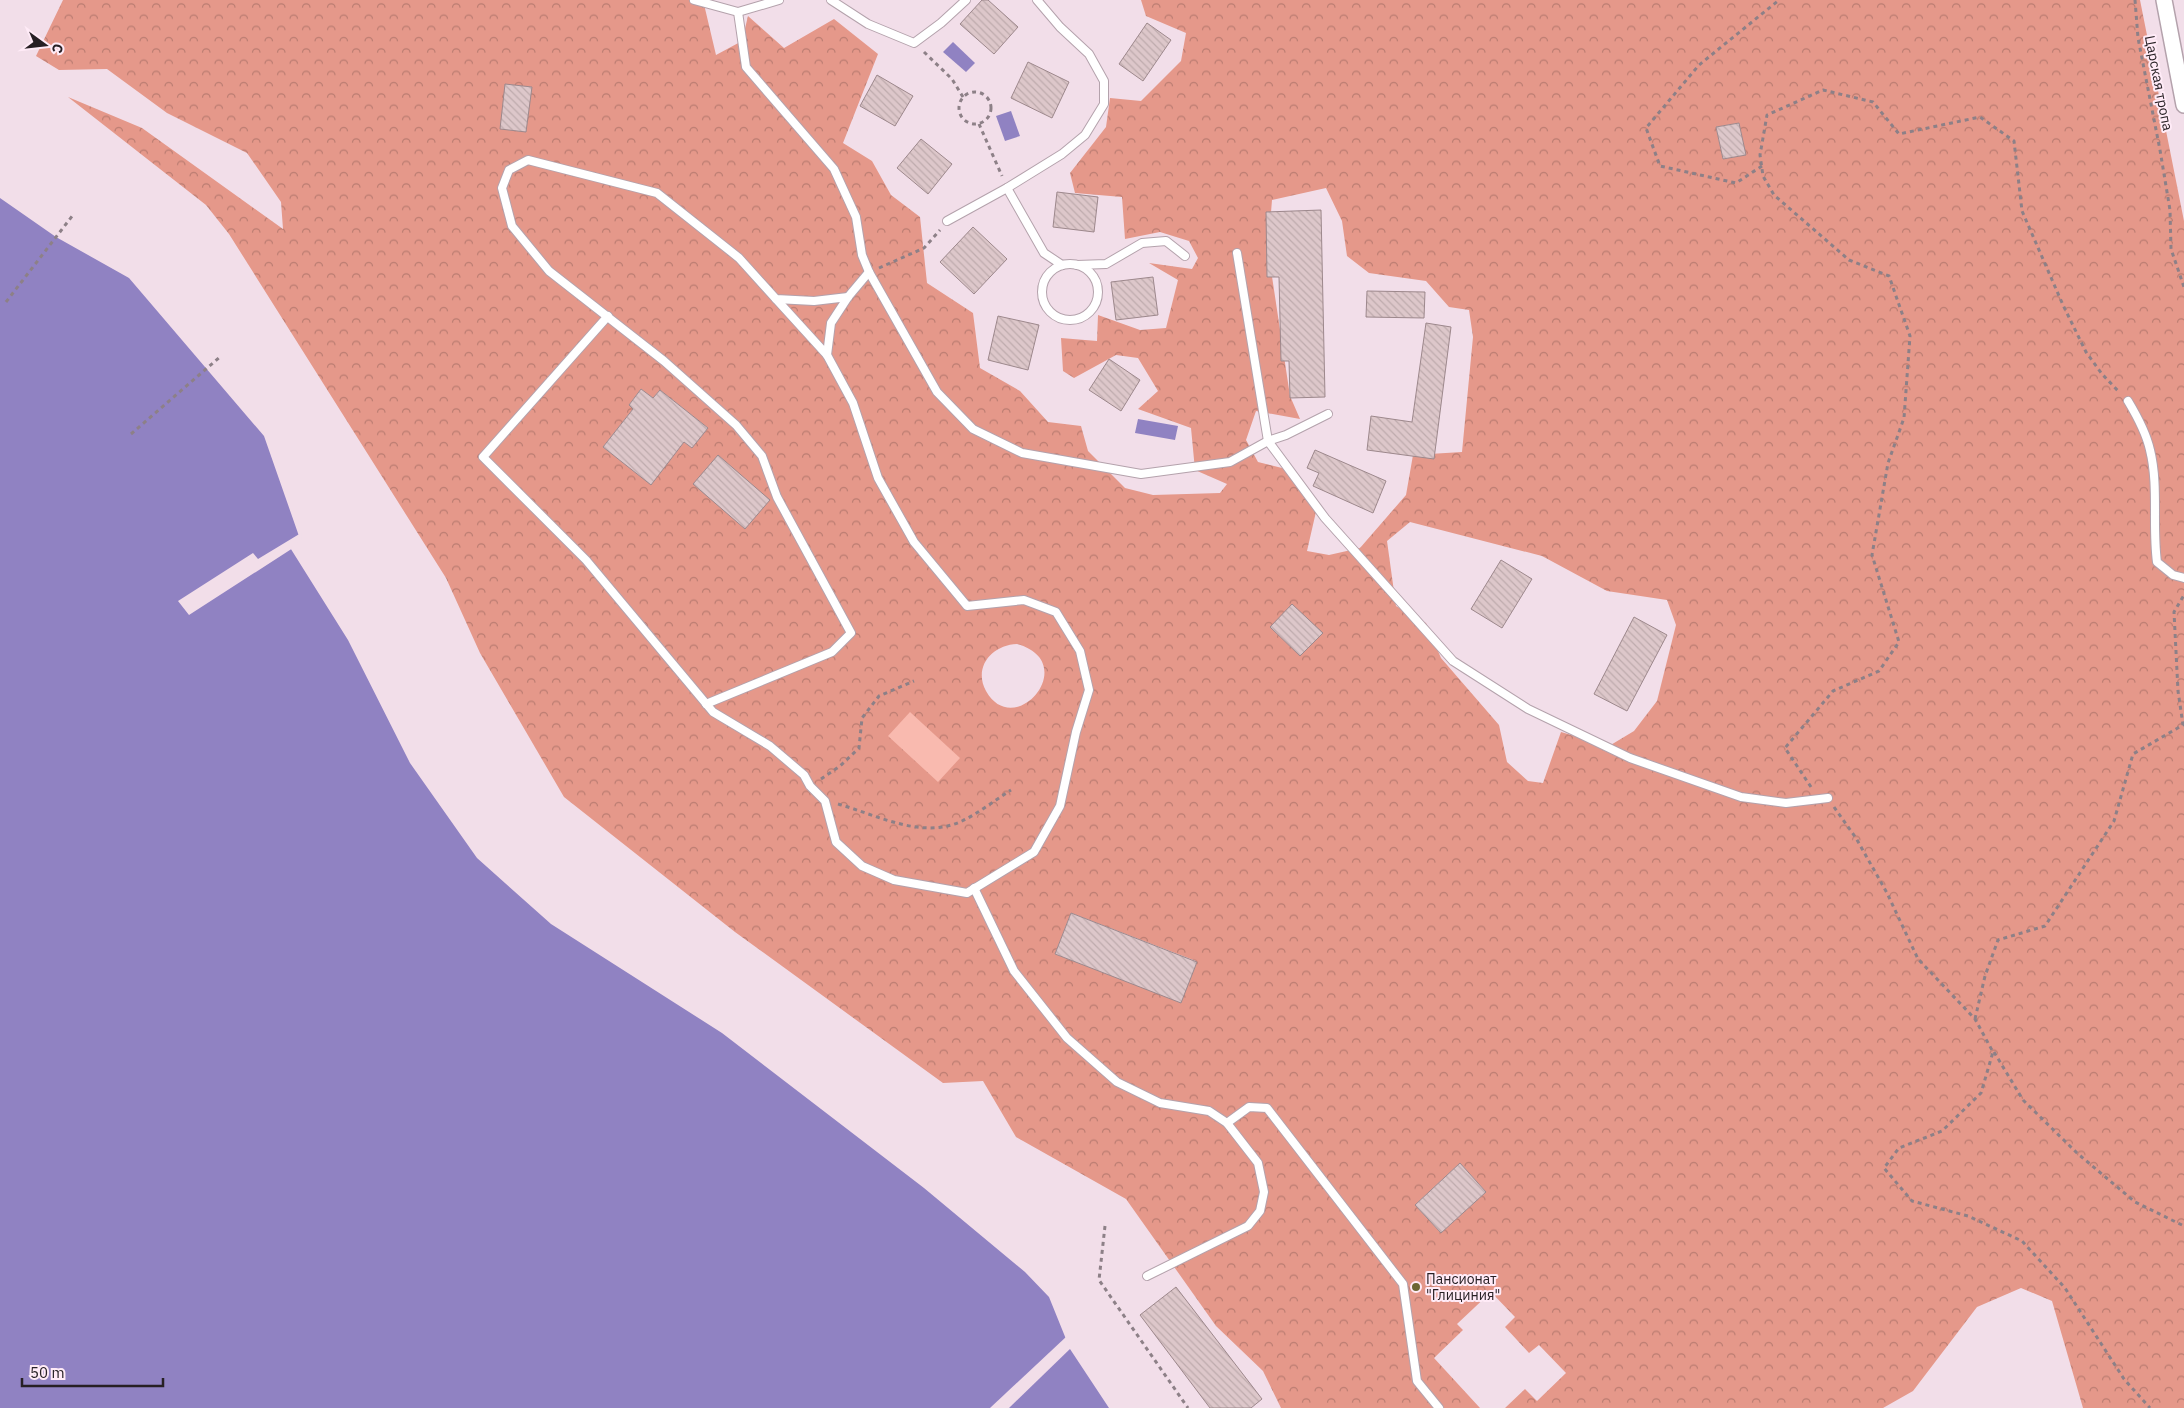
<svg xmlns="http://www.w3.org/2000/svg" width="2184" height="1408" font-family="'IBM Plex Sans',sans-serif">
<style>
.forest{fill:url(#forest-crowns);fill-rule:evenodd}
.pitch{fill:#f9baaf}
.water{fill:#9082c2}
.pier{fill:#f2dee9}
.building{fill:url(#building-back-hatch);stroke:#9d888c}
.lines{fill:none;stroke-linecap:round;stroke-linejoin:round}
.lane-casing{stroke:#b4a2ac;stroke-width:10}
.street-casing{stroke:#b4a2ac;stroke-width:18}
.path{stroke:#8d8087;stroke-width:3;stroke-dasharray:4 4;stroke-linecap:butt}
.lane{stroke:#fff;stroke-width:8}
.street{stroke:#fff;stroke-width:15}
.poi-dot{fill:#6c6633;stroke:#ffebf7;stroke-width:2}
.labels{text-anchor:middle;stroke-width:4;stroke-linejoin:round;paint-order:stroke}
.street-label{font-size:14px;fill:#272024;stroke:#ffebf7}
.poi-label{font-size:14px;fill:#272024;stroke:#ffebf7;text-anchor:start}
</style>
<defs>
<pattern id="forest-crowns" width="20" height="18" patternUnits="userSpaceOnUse" patternTransform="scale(1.25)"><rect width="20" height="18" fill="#e5988a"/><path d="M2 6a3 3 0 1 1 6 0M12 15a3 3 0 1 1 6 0" fill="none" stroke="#ba7c71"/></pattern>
<pattern id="building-back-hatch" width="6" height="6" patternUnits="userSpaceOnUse" patternTransform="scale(1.25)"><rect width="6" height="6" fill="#ddc7ca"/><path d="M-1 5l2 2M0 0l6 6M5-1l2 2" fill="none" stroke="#beabad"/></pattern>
</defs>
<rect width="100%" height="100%" fill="#f2dee9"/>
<!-- forest -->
<path class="forest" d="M63,0H703L716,55L742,41L748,16L784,48L834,19L878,54L843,143L872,161L891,195L920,217L927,283L973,313L980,368L1020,391L1048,422L1081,426L1088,451L1125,488L1153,495L1220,493L1227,484L1195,470L1191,428L1138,409L1158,391L1138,358L1116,355L1074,378L1063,371L1061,338L1097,341L1098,315L1140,330L1166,328L1178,280L1149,263L1192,269L1198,258L1189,241L1160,232L1125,239L1122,197L1075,193L1070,173L1106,127L1110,98L1141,101L1181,61L1186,33L1146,16L1141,0H2140L2184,221V1408H2083L2052,1301L2021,1288L1977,1307L1913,1391L1883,1408H1505L1525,1389L1537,1401L1566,1373L1539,1345L1529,1353L1505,1327L1515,1317L1491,1292L1457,1324L1463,1330L1434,1358L1480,1408H1281L1263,1371L1216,1326L1126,1199L1016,1137L983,1081L943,1083L735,932L564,797L480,653L446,578L229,234L206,205L68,97L142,128L283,229L281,202L247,153L167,113L107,69L59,70L36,56ZM1739,123L1745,155L1723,159L1716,127ZM1326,188L1342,221L1347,256L1369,273L1426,281L1449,307L1469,310L1473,337L1462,452L1413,455L1406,495L1360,548L1329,555L1307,551L1318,503L1286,469L1258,462L1246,440L1256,411L1300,419L1290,396L1268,250L1272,200ZM641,389L653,398L660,390L708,428L692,448L684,442L651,484L603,447L633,409L629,405ZM1410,522L1542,556L1607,591L1667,600L1676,625L1657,701L1634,731L1609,746L1561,732L1543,783L1528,781L1507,762L1499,725L1441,658L1426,623L1396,606L1387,541ZM1017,644C1082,662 1015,742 986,691C973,667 992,645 1017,644ZM1071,913L1196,961L1181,1002L1055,954ZM1460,1163L1486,1192L1441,1233L1415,1205Z"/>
<!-- pitch -->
<path class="pitch" d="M910,712L960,758L938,782L888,736Z"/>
<!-- water -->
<g class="water">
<path d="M953,42L975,63L966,72L943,52Z"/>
<path d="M1011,111L1020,136L1005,141L996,116Z"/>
<path d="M0,198L56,237L129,278L264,436L300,539L289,546L348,640L410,763L477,858L551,924L722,1033L924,1188L1025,1272L1049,1297L1070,1349L1109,1408H0Z"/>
<path d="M1138,419L1178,426L1175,440L1135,433Z"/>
</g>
<!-- pier -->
<g class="pier">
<path d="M301,533L302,540L292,547L293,548L189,615L178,601L253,553L258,559Z"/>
<path d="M1067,1336L1072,1347L1009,1408H990Z"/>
</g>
<!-- building -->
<g class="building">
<path d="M982,0H988L1018,27L994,54L960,24Z"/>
<path d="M1147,23L1171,40L1143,81L1119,64Z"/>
<path d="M1028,62L1069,82L1052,118L1011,98Z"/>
<path d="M877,75L913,96L895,126L860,106Z"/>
<path d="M505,84L532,87L526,132L500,129Z"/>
<path d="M1739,123L1746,155L1723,159L1716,127Z"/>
<path d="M921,139L952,164L928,194L897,168Z"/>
<path d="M1057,192L1098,197L1094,232L1053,227Z"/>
<path d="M1321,210L1325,397L1290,398L1289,361H1281L1279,277H1267L1266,212Z"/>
<path d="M973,227L1007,259L974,294L940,262Z"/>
<path d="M1153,277L1158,315L1116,320L1111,282Z"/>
<path d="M1367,291L1425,292L1424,318L1366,317Z"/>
<path d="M998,316L1039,325L1028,370L988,360Z"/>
<path d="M1426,323L1451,327L1434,459L1367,450L1371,416L1412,422Z"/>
<path d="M1109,359L1140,380L1121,411L1089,390Z"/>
<path d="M641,389L653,398L660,390L708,428L692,448L684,442L651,485L603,447L633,409L629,405Z"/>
<path d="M1315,450L1386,481L1373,513L1313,486L1319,473L1307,468Z"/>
<path d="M718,455L770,500L745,529L693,484Z"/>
<path d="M1501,560L1532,579L1502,628L1471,609Z"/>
<path d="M1292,604L1323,633L1300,656L1270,627Z"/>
<path d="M1634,617L1667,635L1627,711L1594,694Z"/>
<path d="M1071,913L1197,962L1181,1003L1055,954Z"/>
<path d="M1460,1163L1486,1192L1441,1233L1415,1205Z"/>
<path d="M1176,1287L1262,1399L1251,1408H1210L1140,1315Z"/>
</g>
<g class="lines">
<!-- lane casing -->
<g class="lane-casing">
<g id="lane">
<path d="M694,0L738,12L779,0"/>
<path d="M831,0L868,24L914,43L941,23L966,0"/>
<path d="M738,12L746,67L834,169L856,217L862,255L869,272L937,392L973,429L1022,453L1141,474L1230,462L1268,441L1286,435L1328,414"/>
<path d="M1007,188L1044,253L1062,265"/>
<path d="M947,221L1007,188L1062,154L1085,135L1104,104V81L1089,54L1060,27L1037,0"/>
<path d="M1237,253L1268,441L1325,518L1453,661L1528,709L1630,758L1741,797L1786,803L1828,798"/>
<circle cx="1070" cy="292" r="28"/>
<path d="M1077,265L1106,264L1142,243L1166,241L1185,256"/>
<path d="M608,316L483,457L586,560L713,712L770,746L804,775L810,786L825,801L836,842L862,866L894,880L967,893L1034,852L1060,806L1076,732L1089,690L1080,651L1056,612L1024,600L967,606L914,542L878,478L853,403L827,355L776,299"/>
<path d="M827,355L831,323L848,297L869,272"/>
<path d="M2128,401C2137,416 2146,432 2150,450C2159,486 2152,526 2157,562L2173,575L2184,578"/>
<path d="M706,704L832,652L851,633L777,497L762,456L736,425L664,361L549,271L512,226L502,188L509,170L528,160L657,193L739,258L776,299L814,301L848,297"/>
<path d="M974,888L1014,971L1067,1038L1117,1082L1160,1103L1209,1111L1227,1123L1258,1163L1264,1192L1260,1211L1248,1226L1147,1276"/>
<path d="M1227,1123L1249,1107L1267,1108L1403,1284L1417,1381L1439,1408"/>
</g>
</g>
<!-- street casing -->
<g class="street-casing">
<path id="street" d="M2164,0L2184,105"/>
</g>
<!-- path -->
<g class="path">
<path d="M2135,0L2138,38L2160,150L2170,210L2171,249L2184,287"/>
<path d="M924,52L952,79L963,97"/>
<circle cx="975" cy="108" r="16"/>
<path d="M979,124L1002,176"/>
<path d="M1762,166L1736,183L1660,166L1646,128L1699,65L1779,0"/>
<path d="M879,268L924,248L940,230"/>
<path d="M6,302L73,215"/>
<path d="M131,434L221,356"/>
<path d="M821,779L840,766L859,748L862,718L879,696L914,681"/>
<path d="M1811,787L1785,748L1833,691L1879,671L1899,642L1872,555L1888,463L1904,418L1910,336L1889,276L1849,260L1774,195L1763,176L1760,155L1767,115L1823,90L1873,102L1899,134L1980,117L2014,141L2022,211L2063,305L2086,352L2102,374L2120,393"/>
<path d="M838,804C877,815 922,840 962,821C979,813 995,800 1011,790"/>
<path d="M1834,807L1856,838L1887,893L1918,959L1975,1019L1993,1052L1981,1093L1942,1131L1899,1148L1884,1168L1912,1201L1968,1216L2022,1241L2065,1288L2124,1379L2150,1408"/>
<path d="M1975,1019L1985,976L1998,940L2045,926L2114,821L2133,754L2183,725L2178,691L2174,612L2184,595"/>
<path d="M1994,1052L2023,1100L2077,1153L2135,1202L2184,1226"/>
<path d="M1105,1226L1099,1280L1188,1408"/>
</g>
<!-- lane -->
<use href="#lane" class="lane"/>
<!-- street -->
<use href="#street" class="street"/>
</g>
<!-- markers -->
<circle class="poi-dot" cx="1416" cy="1287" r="5"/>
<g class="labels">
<!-- street labels -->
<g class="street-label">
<text transform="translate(2159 83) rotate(79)" y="5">Царская тропа</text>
</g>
<!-- poi labels -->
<g class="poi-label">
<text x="1426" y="1284">Пансионат<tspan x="1426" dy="16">"Глициния"</tspan></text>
</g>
</g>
<!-- north arrow -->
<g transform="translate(45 45) rotate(105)" stroke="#ffebf7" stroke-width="4" paint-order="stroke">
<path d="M0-4L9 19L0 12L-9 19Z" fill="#272024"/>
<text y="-8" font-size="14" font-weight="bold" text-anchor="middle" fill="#272024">С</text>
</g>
<!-- scale -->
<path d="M22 1378v8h141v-8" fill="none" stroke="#272024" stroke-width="2.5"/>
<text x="30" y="1378" font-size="15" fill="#272024" stroke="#ffebf7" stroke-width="4" paint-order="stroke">50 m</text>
</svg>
